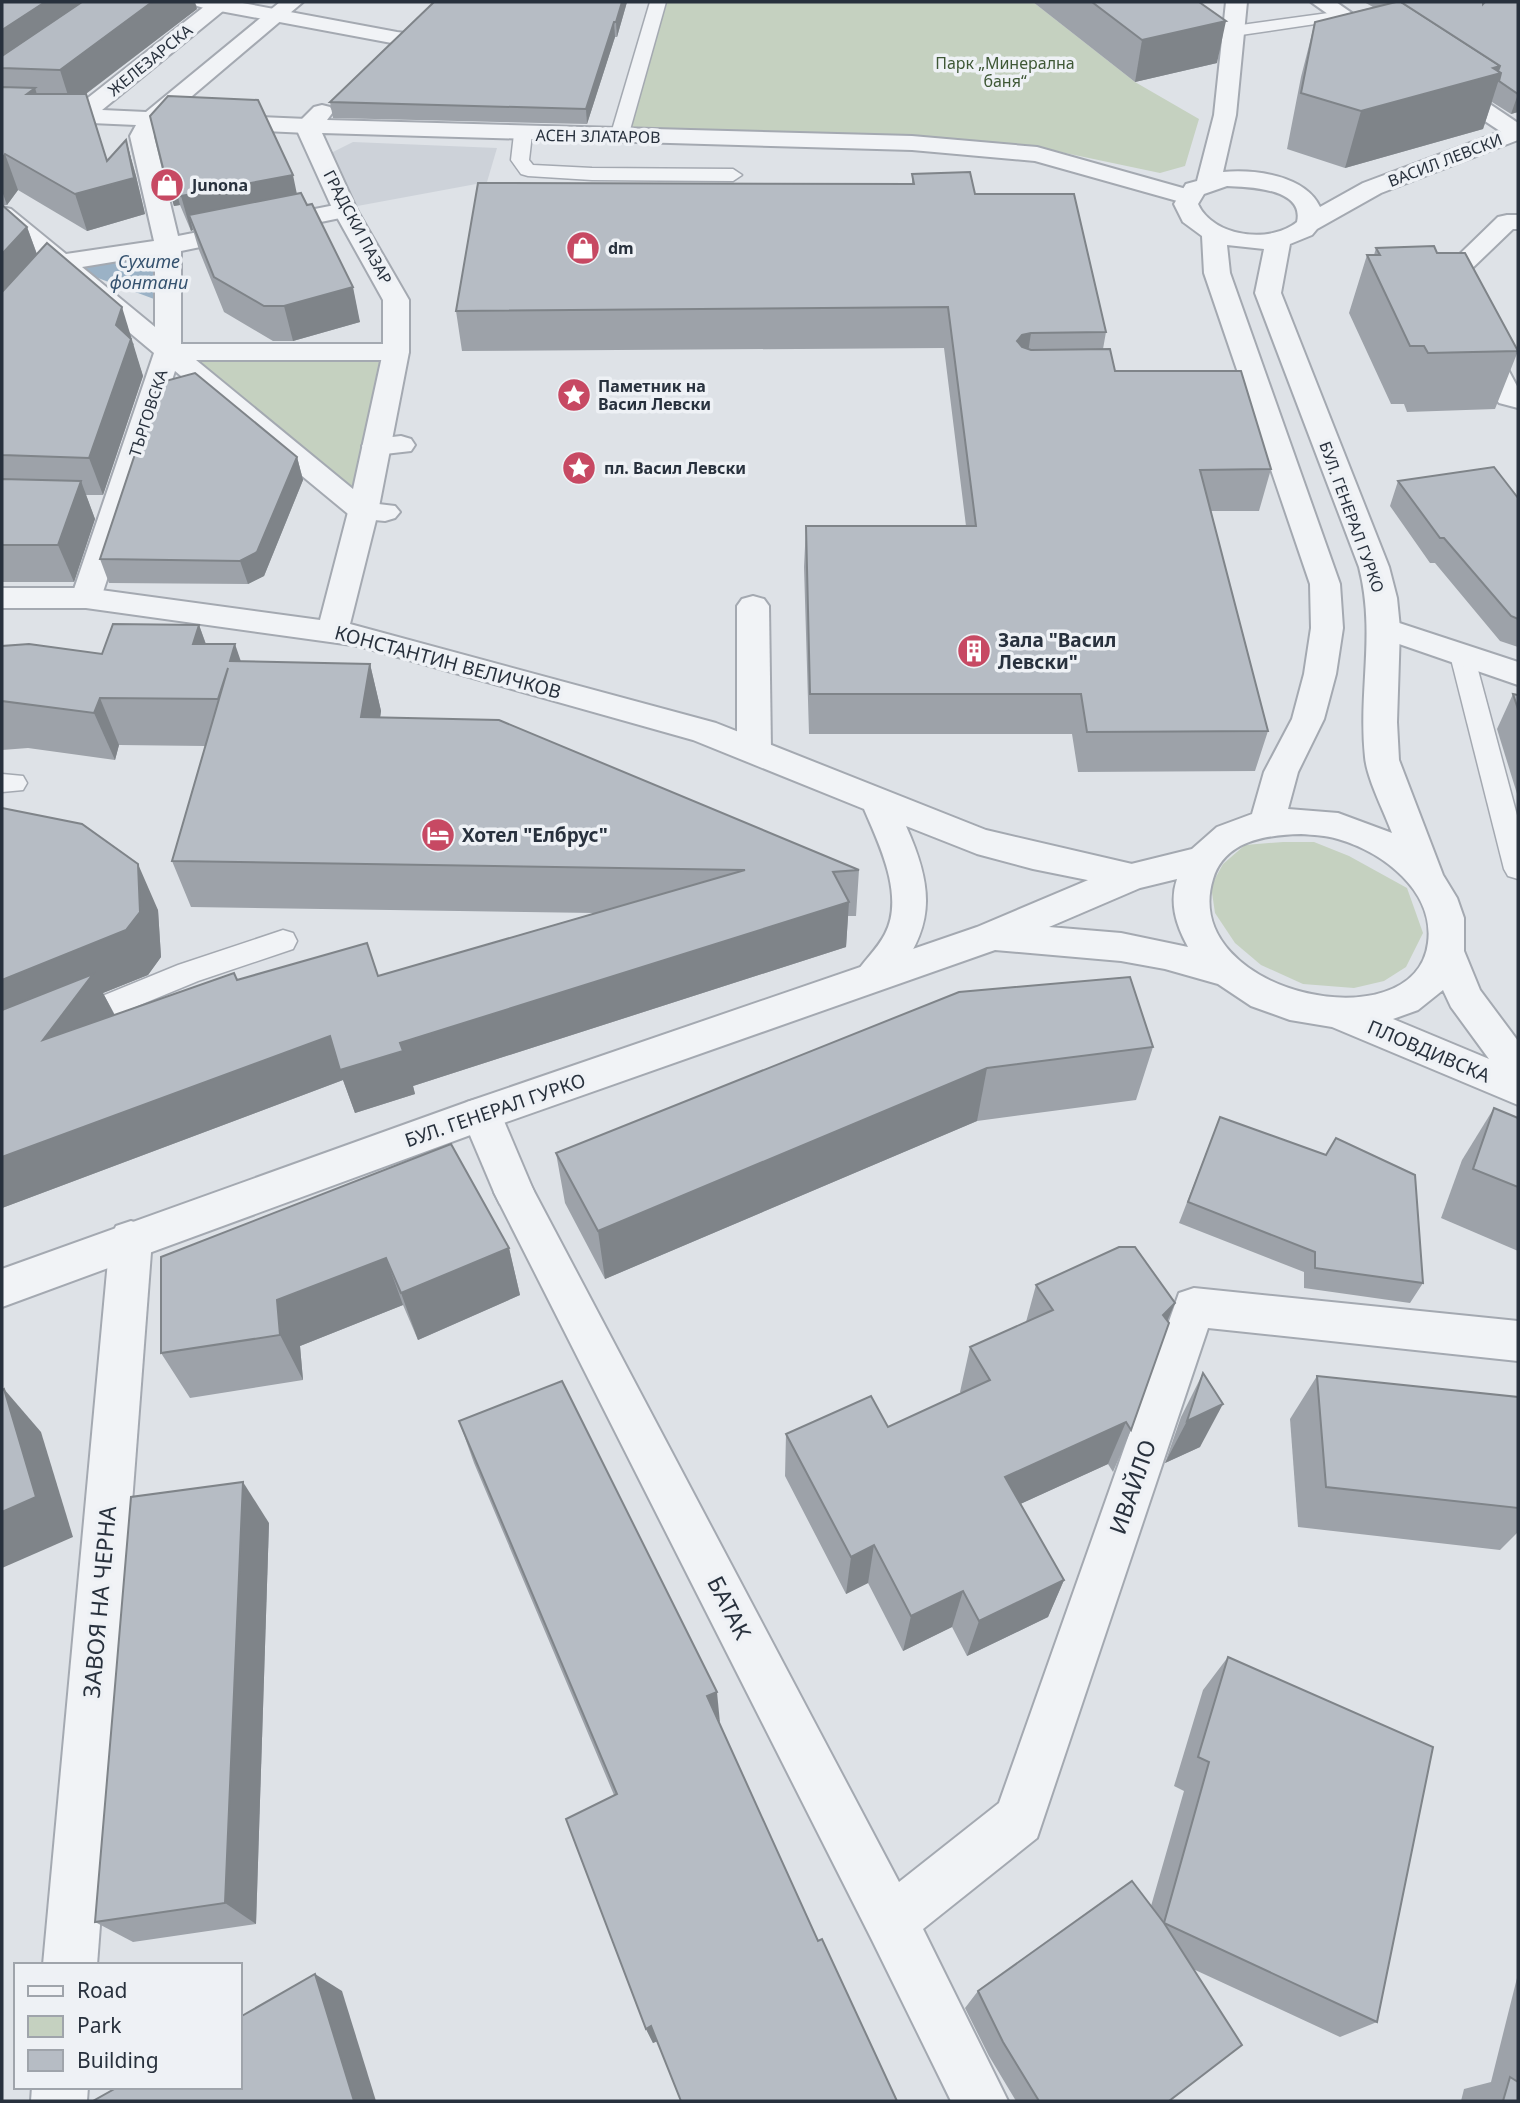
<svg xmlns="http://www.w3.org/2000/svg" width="1520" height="2103" font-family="'Noto Sans',sans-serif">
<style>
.built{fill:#cdd2d9}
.green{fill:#c5d1c0}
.water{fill:#9bb2c6}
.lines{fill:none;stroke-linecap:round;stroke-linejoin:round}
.service-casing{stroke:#a4a9b1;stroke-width:3}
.pedestrian-casing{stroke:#a4a9b1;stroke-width:4}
.minor-casing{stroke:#a4a9b1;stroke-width:4}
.tertiary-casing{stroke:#a4a9b1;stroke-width:4}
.service{fill:#f1f3f6;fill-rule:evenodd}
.pedestrian{fill:#f1f3f6;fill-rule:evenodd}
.minor{fill:#f1f3f6;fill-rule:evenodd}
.tertiary{fill:#f1f3f6;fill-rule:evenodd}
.wall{fill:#9da2a9}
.shaded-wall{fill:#7f8489}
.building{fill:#b6bcc4;stroke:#7f8489;stroke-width:2}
.labels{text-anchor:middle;stroke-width:7;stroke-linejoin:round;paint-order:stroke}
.far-street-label{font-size:16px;fill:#28313d;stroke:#eef1f5}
.far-park-label{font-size:16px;fill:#3f5836;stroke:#eef1f5}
.far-poi-label{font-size:16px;font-weight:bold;fill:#28313d;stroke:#eef1f5;text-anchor:start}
.far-water-label{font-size:18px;font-style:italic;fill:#35526f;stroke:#eef1f5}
.poi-label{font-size:19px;font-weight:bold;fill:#28313d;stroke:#eef1f5;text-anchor:start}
.street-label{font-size:19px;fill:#28313d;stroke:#eef1f5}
.near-street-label{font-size:23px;fill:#28313d;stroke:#eef1f5}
</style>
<rect width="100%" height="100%" fill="#dee2e7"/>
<!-- built -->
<path class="built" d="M353,142L497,148L487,182L352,207L331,153Z"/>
<!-- green -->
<g class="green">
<path d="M658,2H1033L1135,82L1199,119L1185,166L1160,173L1046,149L922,137H619Z"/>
<path d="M168,352H396L362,511Z"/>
<path d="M1283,842H1314L1349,856L1407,888L1423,933L1406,967L1384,981L1354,988L1303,984L1261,965L1235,943L1215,913L1211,886L1223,864L1245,845Z"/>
</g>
<!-- water -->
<path class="water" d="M168,246L178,308L58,263Z"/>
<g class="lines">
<!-- service casing -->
<g class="service-casing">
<g id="service">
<path d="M650,2H666L628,137L619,142L610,137Z"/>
<path d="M1343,11L1351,16L1349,19L1234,36L1226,31L1234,26Z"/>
<path d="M523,129L532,134L529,160L533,165L592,168L733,169L742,175L733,181L592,180L528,176L521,174L511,160L514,134Z"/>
<path d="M1462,647L1471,649L1474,655L1518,819V879L1508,876L1504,869L1450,655L1453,649Z"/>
<path d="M2,774L23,776L27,783L23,790L2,792Z"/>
<path d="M283,930L293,933L297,941L293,949L198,981L2,1062V1037L178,965Z"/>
</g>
</g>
<!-- pedestrian casing -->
<g class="pedestrian-casing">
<g id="pedestrian">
<path d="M210,2H234L102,110L146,112L280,2H303L172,113L307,119L315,121L319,126L315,131L307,133L159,126L154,136L178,236L345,203L354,205L357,210L354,215L345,217L181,251V344H396L405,346L409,352L405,358L396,360H196L370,503L395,506L400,512L395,518L385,521L353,518L175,371L101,598L97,605L86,608L75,605L71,598L154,353L61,275L11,330L2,332V309L45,262L2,226V207L11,209L66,254L154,241L130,136L136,125L2,119V105L75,108ZM155,255V327L82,267Z"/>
<path d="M401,436L411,439L415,445L411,451L376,455L366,452L362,446L366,440Z"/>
<path d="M753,596L764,599L769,606L771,750L766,758L754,762L742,758L737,750V606L742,599Z"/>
<path d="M481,1098L495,1102L501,1114L534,1192L528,1204L514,1210L500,1204L494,1192L461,1114L467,1102Z"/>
</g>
</g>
<!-- minor casing -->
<g class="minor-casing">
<g id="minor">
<path d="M193,2H237L397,32L405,33L408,38L405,43L397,44L204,8L197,6Z"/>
<path d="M1311,2H1336L1396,44L1393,49H1377Z"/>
<path d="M1443,76L1451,78L1518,123V139L1509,137L1435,88L1432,83L1435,78Z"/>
<path d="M322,105L330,107L333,112L327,120L912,136L1037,147L1197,192L1200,197L1197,202L1188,204L1035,161L912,150L322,133L357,210L409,300V352L378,512L350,624L716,723L986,830L1145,867L1150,876L1145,885L1132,889L1033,869L977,854L906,826C931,882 937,922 898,972C886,987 879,995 859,988L853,978C862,962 877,950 885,934C905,896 879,844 864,809L693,740L359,646L86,608H2V588H86L320,620L348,512L383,352V300L333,210L295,126L314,107Z"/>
<path d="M1507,215H1518V229H1513L1460,280L1518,388V408L1499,403L1495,397L1434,279L1498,217Z"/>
<path d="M1384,618L1518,662V685L1373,635L1368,628L1373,621Z"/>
<path d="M514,1174L528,1180L899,1882L999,1803L1179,1293L1194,1288L1518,1321V1361L1208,1328L1037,1838L923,1929L1008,2101H951L872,1940L494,1192L500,1180Z"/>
<path d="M131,1221L146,1226L152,1239L97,1965H43L110,1239L116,1226Z"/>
<path d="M32,2087H88L87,2101H31Z"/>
</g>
</g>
<!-- tertiary casing -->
<g class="tertiary-casing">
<path id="tertiary" d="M1226,2H1247L1236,115L1223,172C1254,169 1305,175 1320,207L1363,183L1518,125V140L1381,193L1317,229L1312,235L1290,244L1281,293L1389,567L1397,598L1400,628L1397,722L1399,760L1443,875L1457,898L1464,918V951L1480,990L1518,1041V1105L1332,1027L1290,1020L1251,1006L1218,984L1165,969L1121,961L995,950L495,1126L2,1307V1269L467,1102L977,927L1119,867L1192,849L1217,827L1252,814L1264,772L1292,719L1304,674L1311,628L1310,584L1204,273L1202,236L1183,222L1174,204L1186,184L1197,181L1214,115ZM1227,186C1248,187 1305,188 1297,222C1270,244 1213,237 1198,204L1204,194ZM1227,245L1264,249L1255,293L1359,567C1376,634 1358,690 1365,757C1367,779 1384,811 1392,833L1338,813L1288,809L1298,772L1324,719L1336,674L1343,628L1340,584L1230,273ZM1301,834C1313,835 1326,835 1338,839C1383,852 1435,891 1428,943C1415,1045 1178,993 1213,879C1225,840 1267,835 1301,834ZM1177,879C1169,903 1176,925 1188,947L1121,933L1049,927L1140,888ZM1443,990L1451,1007L1489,1059L1393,1019L1418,1010Z"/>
</g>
<!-- service -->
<use href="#service" class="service"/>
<!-- pedestrian -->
<use href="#pedestrian" class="pedestrian"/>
<!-- minor -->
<use href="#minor" class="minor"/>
<!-- tertiary -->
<use href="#tertiary" class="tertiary"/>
</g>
<!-- wall -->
<g class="wall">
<path d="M2,2L197,9L86,94L107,161L126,140L136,176L145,214L87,231L18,190L7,205H2L27,227L37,254L134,344L133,346L143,376L103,495H86L95,519L74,582H2Z"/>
<path d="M627,2L617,37H615L587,124L333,118L330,102Z"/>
<path d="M1033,2H1199L1217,63L1135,82Z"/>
<path d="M1364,2H1483V4L1518,2V112L1511,114L1492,102L1483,129L1345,168L1287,149L1301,77L1315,22L1373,7Z"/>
<path d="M164,172L297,193L360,322L293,341H273L224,312L199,250L193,230L191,231L180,205L174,206Z"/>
<path d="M912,174L975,194L1106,332L1103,349L1115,371L1271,469L1259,511H1210L1268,731L1255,771L1078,772L1072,734H809L804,567L806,526H966L944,348L462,351L456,311L912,184Z"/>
<path d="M1376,248L1437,253L1518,351L1495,409L1407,412L1404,404H1391L1349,313L1367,255H1374Z"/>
<path d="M166,381L297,457L303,480L264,576L248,584L109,583L100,559Z"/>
<path d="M1398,481L1518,498V647L1500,641L1435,563H1430L1390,506Z"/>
<path d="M199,625L206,644L241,662L370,664L381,711L380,718L859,870L856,916H848L846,947L413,1086L415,1094L355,1113L343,1080L2,1208V808L158,910L161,957L148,975L103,993L115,1015L237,980L378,976L595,913L191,907L172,861L205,746L119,745L115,760L28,748L2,750V646L102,654Z"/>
<path d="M1513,694L1518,695V797L1497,729Z"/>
<path d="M959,992L1153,1047L1136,1100L977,1121L605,1279L565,1203L556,1153Z"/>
<path d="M1494,1108L1518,1118V1251L1441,1218L1462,1160Z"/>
<path d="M1220,1117L1423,1283L1410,1303L1304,1288V1272L1179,1223Z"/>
<path d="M509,1248L520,1295L418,1340L403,1305L300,1346L303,1380L190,1398L161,1353V1257Z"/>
<path d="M1036,1285L1175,1303L1167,1321L1131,1430L1113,1472L1108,1464L1020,1504L1064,1580L1048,1617L967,1656L952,1627L903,1651L868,1583L846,1594L785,1476L786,1434L888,1427L961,1393L960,1392L970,1347L1026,1322Z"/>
<path d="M1203,1373L1200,1447L1165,1463L1181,1417Z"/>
<path d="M1317,1376L1518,1397V1532L1500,1550L1298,1527L1290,1419Z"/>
<path d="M562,1381L657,2041L653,2043L646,2029L614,1795L474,1463L459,1421Z"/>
<path d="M269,1523L256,1924L133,1942L95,1922Z"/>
<path d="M1228,1657L1377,2022L1340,2037L1193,1969L1169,2101H1016L989,2056L965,2008L978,1991L1151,1906L1184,1791L1174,1786L1203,1690Z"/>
<path d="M1518,1974V2101H1461L1464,2089L1491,2082Z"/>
</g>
<!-- shaded-wall -->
<g class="shaded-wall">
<path d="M45,2H107L2,68V30Z"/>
<path d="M152,2H195L197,9L71,105L60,70Z"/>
<path d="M622,2H627L617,37L616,22Z"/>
<path d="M1226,21L1217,63L1135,82L1142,40Z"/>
<path d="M614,22L615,37L587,124L586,109Z"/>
<path d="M1500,66L1501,73L1483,129L1345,168L1361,111Z"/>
<path d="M35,88L46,124L27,94Z"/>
<path d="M1518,94V112L1511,114Z"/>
<path d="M126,140L136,176L145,214L87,231L75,194L114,184Z"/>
<path d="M5,154L18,190L7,205L2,191V159Z"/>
<path d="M171,170L180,205L174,206L164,172Z"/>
<path d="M293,175L300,209L189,215L193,230L191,231L181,196Z"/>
<path d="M27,227L40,263L2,305V254Z"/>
<path d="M353,287L360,322L293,341L284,306Z"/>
<path d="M122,307L143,376L103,495L89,458L116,325Z"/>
<path d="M1031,333L1025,373L1017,341L1022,335Z"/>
<path d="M297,457L303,480L264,576L248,584L240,561Z"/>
<path d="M81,481L95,519L74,582L58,545Z"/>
<path d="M199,625L216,673L193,644Z"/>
<path d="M235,644L251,691L230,661Z"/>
<path d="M370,664L381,711L373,765L361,717Z"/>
<path d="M100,698L119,745L115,760L94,713Z"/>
<path d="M138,864L158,910L161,957L148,975L103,993L116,1018L68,1083L2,1035V980Z"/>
<path d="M849,902L846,947L413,1086L415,1094L355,1113L343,1080L2,1208V1157L330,1036L400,1043Z"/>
<path d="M987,1068L977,1121L605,1279L598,1231Z"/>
<path d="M509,1248L520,1295L418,1340L401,1293Z"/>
<path d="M386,1258L403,1305L300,1346L303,1380L280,1335L277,1300Z"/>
<path d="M1175,1303L1155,1349L1163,1315Z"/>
<path d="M4,1389L41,1432L73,1537L2,1568Z"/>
<path d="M1223,1404L1200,1447L1165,1463L1187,1421Z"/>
<path d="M1126,1422L1108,1464L992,1517L1005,1477Z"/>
<path d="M243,1482L269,1523L256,1924L225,1903Z"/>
<path d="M874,1545L868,1583L846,1594L851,1557Z"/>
<path d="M1064,1580L1048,1617L967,1656L979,1621Z"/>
<path d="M963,1591L952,1627L903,1651L911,1616Z"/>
<path d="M717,1692L720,1723L707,1696Z"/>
<path d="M315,1974L342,1991L376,2101H354Z"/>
<path d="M651,2026L658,2041L653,2043L646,2029Z"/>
</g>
<!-- building -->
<g class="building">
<path d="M2,2H45L2,30Z"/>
<path d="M82,2H152L60,70L2,68V56Z"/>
<path d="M434,2H622L616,22H614L586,109L330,102Z"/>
<path d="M1092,2H1199L1226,21L1142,40Z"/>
<path d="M1396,2H1401L1500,66L1493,68L1501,73L1361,111L1301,93L1315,22Z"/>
<path d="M1401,2H1483V4L1485,2H1518V94L1499,81L1501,73L1498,71L1500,66Z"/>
<path d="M2,87L35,88L27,94H86L107,161L126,140L134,178L75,194L5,154L2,159Z"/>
<path d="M168,96L258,100L293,175L181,196L171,170L164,172L150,116Z"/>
<path d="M970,172L975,194H1074L1106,332L1031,333L1022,335L1017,341L1022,347L1031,350L1110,349L1115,371H1241L1271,469L1200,470L1268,731L1087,732L1081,694H810L806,526H976L948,307L456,311L478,183L914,184L912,174Z"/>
<path d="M301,193L307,205L312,204L353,287L284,306H264L214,277L189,215Z"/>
<path d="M2,205L27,227L2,254Z"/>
<path d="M47,243L122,307L116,325L131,339L89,458L2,455V292Z"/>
<path d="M1434,246L1437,253H1465L1518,351L1428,353L1424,346H1410L1367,255H1380L1376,248Z"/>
<path d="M195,373L297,457L257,552L240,561L100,559L161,376L166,381Z"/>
<path d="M1494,467L1518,498V619L1511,616L1444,538H1440L1398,481Z"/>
<path d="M2,479L81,481L58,545H2Z"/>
<path d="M113,624L199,625L193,644H235L230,661L370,664L361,717L499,720L859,870L833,872L849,902L400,1043L403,1051L340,1070L330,1036L2,1157V1010L93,974L43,1040L234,973L237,980L367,943L378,976L745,870L172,861L228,668L218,699L100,698L94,713L2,701V646L29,644L102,654Z"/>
<path d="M1513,694L1518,695V709Z"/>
<path d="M2,808L82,824L138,864L140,912L126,930L2,980Z"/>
<path d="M1130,977L1153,1047L987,1068L598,1231L556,1153L959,992Z"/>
<path d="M1494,1108L1518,1118V1187L1473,1169Z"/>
<path d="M1220,1117L1326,1155L1336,1138L1415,1175L1423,1283L1315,1268V1252L1188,1202Z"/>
<path d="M451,1144L509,1248L401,1293L386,1258L277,1300L280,1335L161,1353V1257Z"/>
<path d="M1119,1247H1135L1175,1303L1163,1315L1169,1323L1131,1430L1126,1422L1005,1477L1064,1580L979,1621L963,1591L911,1616L874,1545L851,1557L786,1434L871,1396L888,1427L990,1380L970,1347L1053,1310L1036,1285Z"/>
<path d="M1203,1373L1223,1404L1187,1421Z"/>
<path d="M1317,1376L1518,1397V1508L1326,1487Z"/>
<path d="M562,1381L717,1692L707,1696L818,1941L822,1939L897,2101H681L651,2026L646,2029L566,1819L617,1794L459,1421Z"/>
<path d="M4,1389L36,1497L2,1512V1390Z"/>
<path d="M243,1482L225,1903L95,1922L131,1497Z"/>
<path d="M1228,1657L1433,1747L1377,2022L1164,1923L1209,1762L1198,1757Z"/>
<path d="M1132,1881L1164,1923L1242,2045L1169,2101H1039L1003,2042L978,1991Z"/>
<path d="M315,1974L354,2101H93L118,2087H240V2017Z"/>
<path d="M1510,2077L1518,2082V2101H1503Z"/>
</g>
<!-- icons -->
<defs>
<g id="shop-disc" transform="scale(1.75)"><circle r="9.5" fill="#c74963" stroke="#eef1f5"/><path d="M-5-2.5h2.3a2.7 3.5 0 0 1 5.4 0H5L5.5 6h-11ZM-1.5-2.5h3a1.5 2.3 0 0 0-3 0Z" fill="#fff"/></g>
<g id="sight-disc" transform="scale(1.75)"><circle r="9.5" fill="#c74963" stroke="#eef1f5"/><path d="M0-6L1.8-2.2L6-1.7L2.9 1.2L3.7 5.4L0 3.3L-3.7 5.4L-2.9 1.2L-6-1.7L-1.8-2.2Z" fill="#fff"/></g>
<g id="building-disc" transform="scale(1.75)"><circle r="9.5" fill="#c74963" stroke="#eef1f5"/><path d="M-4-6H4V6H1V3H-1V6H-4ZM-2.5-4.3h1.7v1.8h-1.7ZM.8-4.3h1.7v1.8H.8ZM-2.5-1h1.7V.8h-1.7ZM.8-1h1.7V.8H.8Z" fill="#fff"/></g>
<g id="hotel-disc" transform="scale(1.75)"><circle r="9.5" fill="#c74963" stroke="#eef1f5"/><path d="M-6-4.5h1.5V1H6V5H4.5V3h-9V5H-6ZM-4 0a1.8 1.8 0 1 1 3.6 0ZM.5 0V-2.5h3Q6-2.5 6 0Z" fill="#fff"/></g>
</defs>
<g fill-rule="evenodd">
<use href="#shop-disc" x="167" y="185"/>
<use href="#shop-disc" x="583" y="248"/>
<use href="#sight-disc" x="574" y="395"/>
<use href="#sight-disc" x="579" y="468"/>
<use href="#building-disc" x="974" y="651"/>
<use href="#hotel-disc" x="438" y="835"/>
</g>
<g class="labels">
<!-- far-street labels -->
<g class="far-street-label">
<text transform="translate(150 60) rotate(-39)" y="6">ЖЕЛЕЗАРСКА</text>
<text transform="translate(598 136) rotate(1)" y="6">АСЕН ЗЛАТАРОВ</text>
<text transform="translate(1445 160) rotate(-21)" y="6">ВАСИЛ ЛЕВСКИ</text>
<text transform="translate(358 227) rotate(62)" y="6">ГРАДСКИ ПАЗАР</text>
<text transform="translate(148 413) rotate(-72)" y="6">ТЪРГОВСКА</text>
<text transform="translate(1352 517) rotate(70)" y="6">БУЛ. ГЕНЕРАЛ ГУРКО</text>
</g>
<!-- far-park labels -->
<g class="far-park-label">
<text x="1005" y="69">Парк „Минерална<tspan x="1005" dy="18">баня“</tspan></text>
</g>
<!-- far-poi labels -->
<g class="far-poi-label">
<text x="192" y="191">Junona</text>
<text x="608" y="254">dm</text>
<text x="598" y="392">Паметник на<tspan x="598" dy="18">Васил Левски</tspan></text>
<text x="604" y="474">пл. Васил Левски</text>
</g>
<!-- far-water labels -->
<g class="far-water-label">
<text x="149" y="268">Сухите<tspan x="149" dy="21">фонтани</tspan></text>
</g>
<!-- poi labels -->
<g class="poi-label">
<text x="998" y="647">Зала "Васил<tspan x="998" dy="22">Левски"</tspan></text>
<text x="462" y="842">Хотел "Елбрус"</text>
</g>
<!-- street labels -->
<g class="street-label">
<text transform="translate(448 662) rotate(15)" y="7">КОНСТАНТИН ВЕЛИЧКОВ</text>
<text transform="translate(1429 1051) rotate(23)" y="7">ПЛОВДИВСКА</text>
<text transform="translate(495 1110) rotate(-19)" y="7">БУЛ. ГЕНЕРАЛ ГУРКО</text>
</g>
<!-- near-street labels -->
<g class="near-street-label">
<text transform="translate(1133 1487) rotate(-71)" y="8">ИВАЙЛО</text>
<text transform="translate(100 1602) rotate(-85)" y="8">ЗАВОЯ НА ЧЕРНА</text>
<text transform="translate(729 1608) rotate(63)" y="8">БАТАК</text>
</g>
</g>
<!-- border -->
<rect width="1520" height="2103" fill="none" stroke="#28313d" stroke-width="7"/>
<!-- legend -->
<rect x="14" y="1963" width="228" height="126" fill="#eef1f5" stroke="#9fa4ab" stroke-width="2"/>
<rect x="28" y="1986" width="35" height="10" fill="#f1f3f6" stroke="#9fa4ab" stroke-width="2"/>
<text x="77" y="1998" font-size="21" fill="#28313d">Road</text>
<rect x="28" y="2016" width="35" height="21" fill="#c5d1c0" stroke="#9fa4ab" stroke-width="2"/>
<text x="77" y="2033" font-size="21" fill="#28313d">Park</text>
<rect x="28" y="2050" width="35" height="21" fill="#b6bcc4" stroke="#9fa4ab" stroke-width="2"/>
<text x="77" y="2068" font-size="21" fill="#28313d">Building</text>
</svg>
